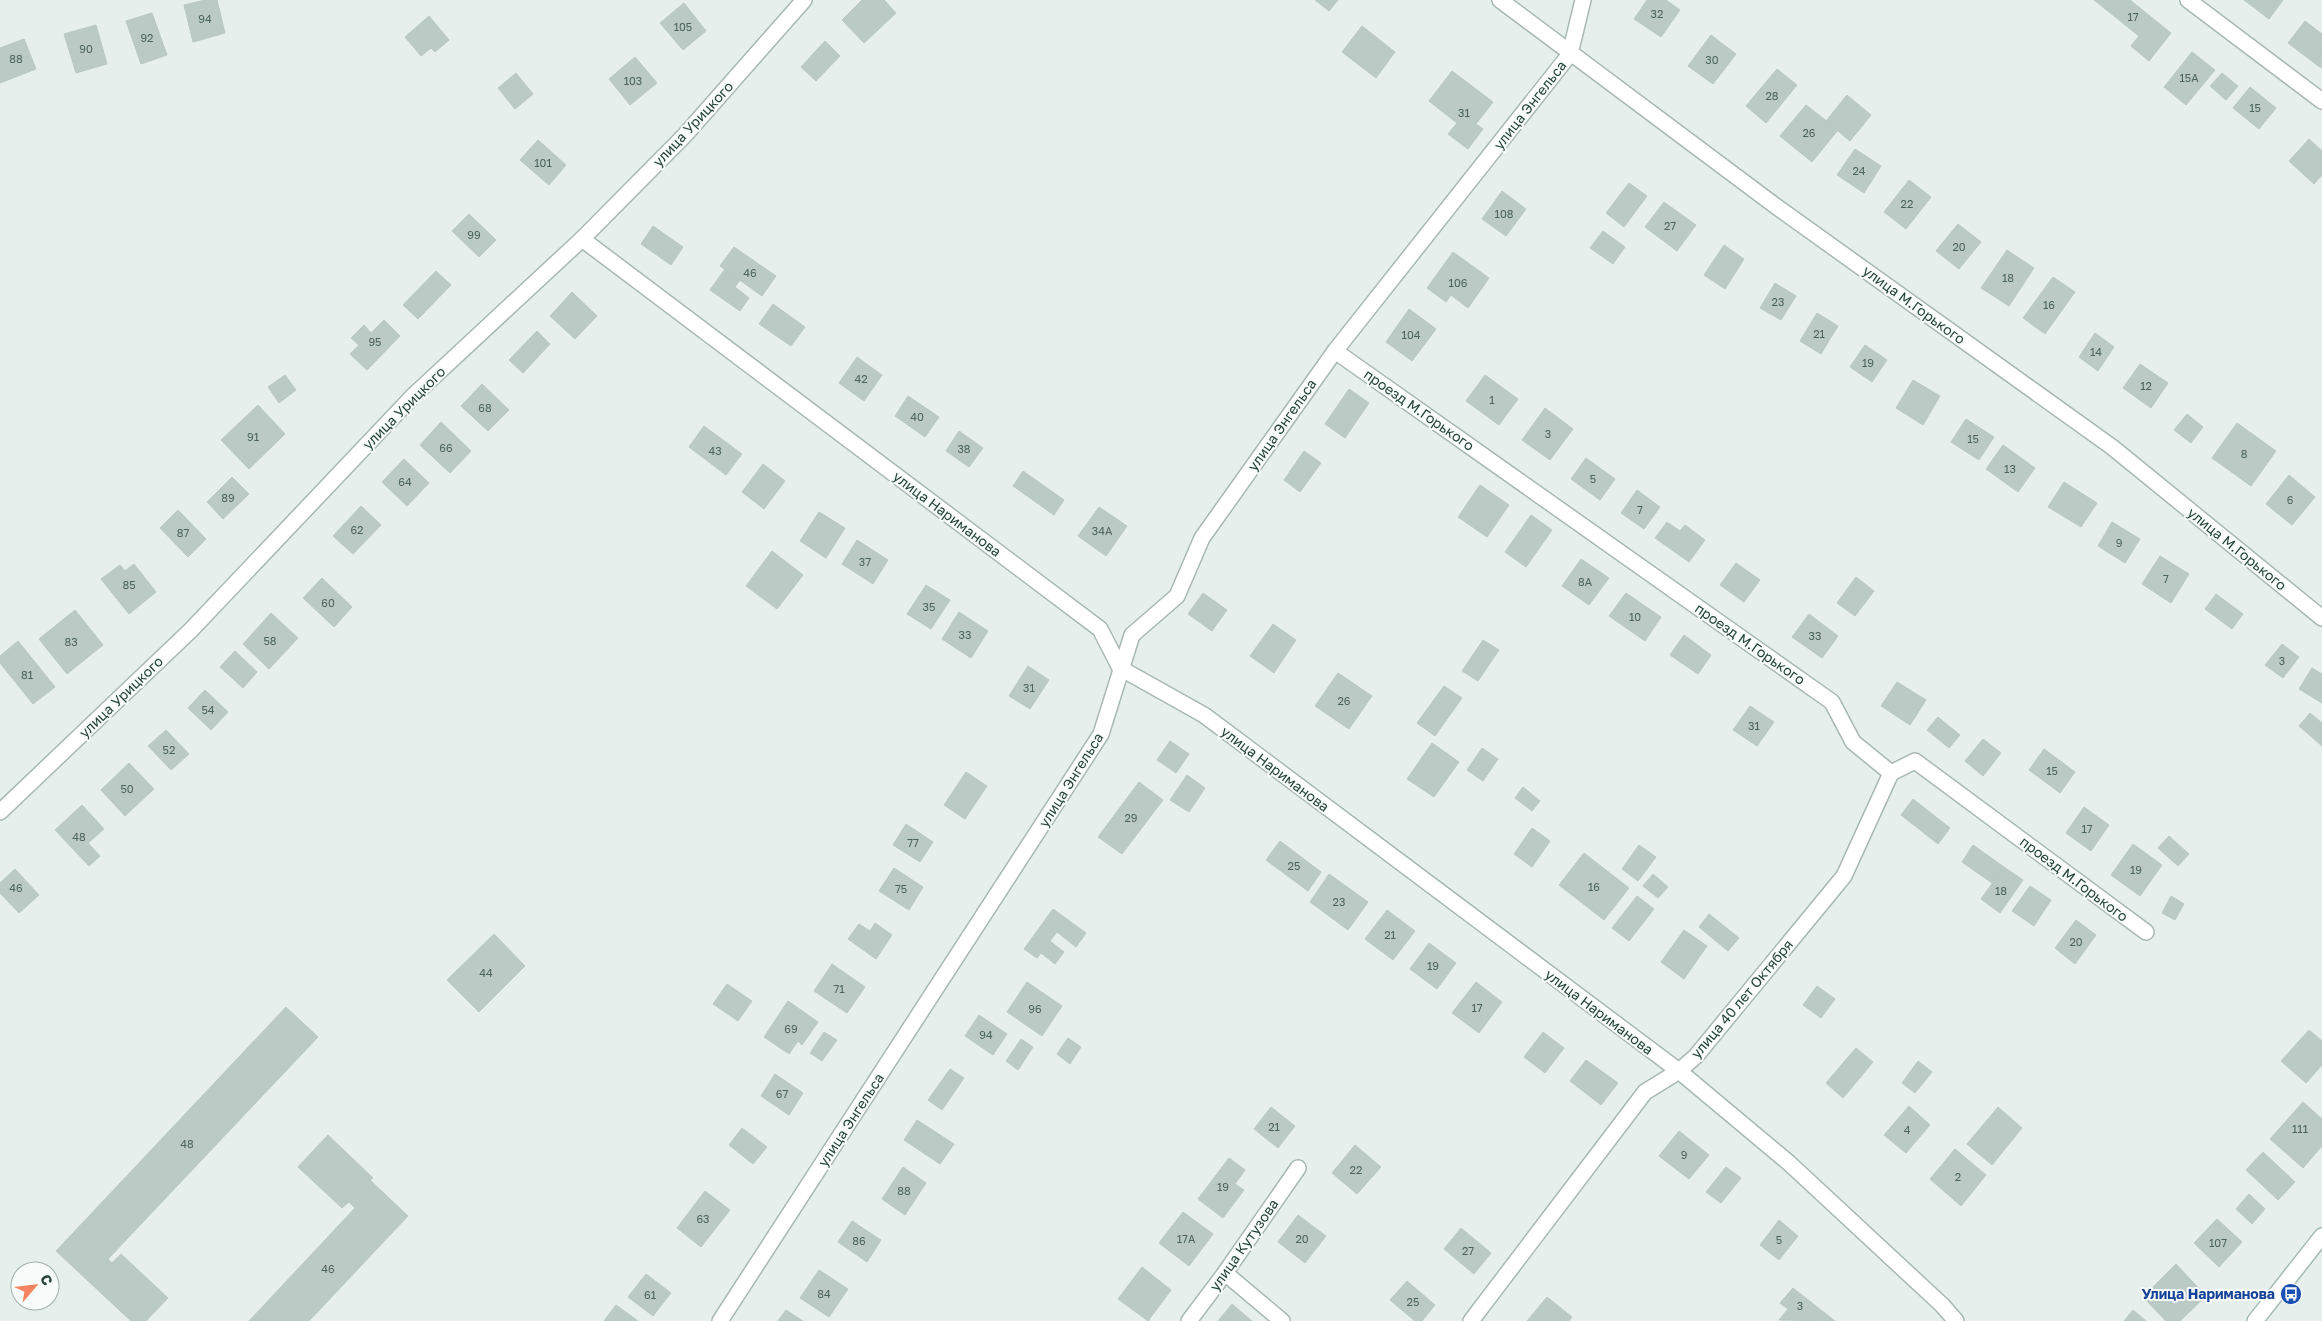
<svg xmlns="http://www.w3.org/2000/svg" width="2322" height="1321" font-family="'Golos Text',sans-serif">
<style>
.building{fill:#bbcac4;stroke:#b8c9c2}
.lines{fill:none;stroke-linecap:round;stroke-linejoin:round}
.street-casing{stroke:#a8b8b2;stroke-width:18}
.secondary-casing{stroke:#a4bbb3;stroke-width:18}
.street{stroke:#fff;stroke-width:15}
.secondary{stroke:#fff;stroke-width:15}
.labels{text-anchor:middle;stroke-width:4;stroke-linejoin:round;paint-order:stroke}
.number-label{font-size:11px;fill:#4a645c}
.street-label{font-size:14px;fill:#24423a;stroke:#f7fbf9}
.transit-label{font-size:14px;font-weight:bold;fill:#164399;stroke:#f7fbf9;text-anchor:end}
</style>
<rect width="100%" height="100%" fill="#e6efeb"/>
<!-- building -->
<g class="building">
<path d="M205,0H217L225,33L193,42L184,5Z"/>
<path d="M862,0H884L896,13L864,43L842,20Z"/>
<path d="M1315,0H1338L1329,11Z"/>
<path d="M1647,0H1666L1680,10L1661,37L1634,19Z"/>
<path d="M2094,0H2130L2171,33L2149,61L2131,46L2139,36Z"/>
<path d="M2244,0H2283L2269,19Z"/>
<path d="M684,3L706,31L683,50L660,23Z"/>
<path d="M152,13L167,55L141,64L126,21Z"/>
<path d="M429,16L449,40L435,52L431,48L421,56L405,37Z"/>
<path d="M2305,21L2322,34L2321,68L2288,43Z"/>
<path d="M96,25L107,64L76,73L64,34Z"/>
<path d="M1362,26L1395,52L1376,78L1342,52Z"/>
<path d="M1711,35L1736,54L1713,84L1688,66Z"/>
<path d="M24,39L36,69L0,83V48Z"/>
<path d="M825,41L840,56L816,81L801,67Z"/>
<path d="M2192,52L2215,70L2186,105L2164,87Z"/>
<path d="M635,57L657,83L630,105L609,79Z"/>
<path d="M1777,69L1797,85L1766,123L1746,106Z"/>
<path d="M1452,71L1493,102L1476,124L1483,129L1468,149L1448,134L1457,123L1429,101Z"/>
<path d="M516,73L533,94L515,109L498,88Z"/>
<path d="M2222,73L2238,86L2226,100L2210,86Z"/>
<path d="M2250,87L2276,108L2259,129L2233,108Z"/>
<path d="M1847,95L1871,115L1850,141L1826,121Z"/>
<path d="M1806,105L1838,130L1812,162L1780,136Z"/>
<path d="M2309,139L2322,151V175L2314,184L2289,161Z"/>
<path d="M538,140L566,165L549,185L520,160Z"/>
<path d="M1855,149L1881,166L1864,193L1837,175Z"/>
<path d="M1909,180L1931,197L1906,229L1884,212Z"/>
<path d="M1629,183L1647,196L1624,227L1606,213Z"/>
<path d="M1502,191L1526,209L1506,236L1482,219Z"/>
<path d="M1664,202L1696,225L1677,251L1645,227Z"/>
<path d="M469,214L496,240L479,257L452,231Z"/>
<path d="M1958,224L1981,242L1959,269L1936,251Z"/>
<path d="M653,226L683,247L671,265L641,244Z"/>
<path d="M1603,231L1625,247L1613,264L1590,248Z"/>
<path d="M1724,245L1744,259L1725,289L1704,275Z"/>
<path d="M734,247L776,276L762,296L720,266Z"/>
<path d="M2007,250L2034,268L2009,306L1981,288Z"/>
<path d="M1453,252L1489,278L1468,308L1451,295L1446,302L1427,288Z"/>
<path d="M725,269L740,280L735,287L749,298L740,311L710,290Z"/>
<path d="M436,271L451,285L418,319L403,305Z"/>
<path d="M2053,277L2075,292L2045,334L2023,318Z"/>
<path d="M1775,283L1796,296L1781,320L1760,308Z"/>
<path d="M572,292L597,316L575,339L550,316Z"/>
<path d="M773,304L805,327L791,346L759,324Z"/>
<path d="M1409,309L1436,329L1412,361L1386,342Z"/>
<path d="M1817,313L1838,326L1821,354L1800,341Z"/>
<path d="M384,320L400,336L367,370L350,354L359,345L351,338L364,325L371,333Z"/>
<path d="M537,331L550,344L523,373L509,360Z"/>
<path d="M2095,333L2114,347L2098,371L2079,357Z"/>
<path d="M1865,345L1887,360L1872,382L1850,367Z"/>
<path d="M857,357L882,375L864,401L839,383Z"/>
<path d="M2140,364L2168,383L2151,408L2123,388Z"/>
<path d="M285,375L296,390L279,403L268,387Z"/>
<path d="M1485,375L1518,399L1499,425L1466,401Z"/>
<path d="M1913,380L1940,396L1923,425L1896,408Z"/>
<path d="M482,384L509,410L488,431L461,406Z"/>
<path d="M1349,389L1369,403L1345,438L1325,424Z"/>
<path d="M908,396L939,417L925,437L895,416Z"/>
<path d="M258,405L285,434L249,469L221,440Z"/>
<path d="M1545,408L1573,429L1550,460L1522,440Z"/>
<path d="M2187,414L2203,427L2191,443L2174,430Z"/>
<path d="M1966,419L1994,437L1979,460L1951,442Z"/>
<path d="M441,422L471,451L450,473L420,445Z"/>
<path d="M2237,423L2276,451L2251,486L2212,458Z"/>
<path d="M704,426L742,454L726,475L689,447Z"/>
<path d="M959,431L983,448L969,467L946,451Z"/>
<path d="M2003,445L2035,468L2018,492L1986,469Z"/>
<path d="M1304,451L1321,463L1300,492L1284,480Z"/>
<path d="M1586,458L1615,479L1600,500L1571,479Z"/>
<path d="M404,459L429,483L407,506L382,482Z"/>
<path d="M763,464L785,481L764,509L742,492Z"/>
<path d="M1023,471L1064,500L1054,515L1013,486Z"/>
<path d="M2289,475L2315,497L2292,525L2266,504Z"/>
<path d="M232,477L249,494L223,519L207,502Z"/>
<path d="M2064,482L2097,503L2081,527L2048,507Z"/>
<path d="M1480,485L1509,505L1487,537L1458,517Z"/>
<path d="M1637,490L1660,507L1644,529L1621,513Z"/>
<path d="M361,506L381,525L353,554L333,536Z"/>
<path d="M1099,507L1127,526L1106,556L1078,536Z"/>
<path d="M178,510L206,539L188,557L160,528Z"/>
<path d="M819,512L845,528L826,558L800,541Z"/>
<path d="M1531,515L1552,530L1526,567L1505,552Z"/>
<path d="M1667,522L1680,531L1685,525L1705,540L1689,562L1655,538Z"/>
<path d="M2112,522L2140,539L2125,563L2098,546Z"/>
<path d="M857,540L888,560L873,584L842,564Z"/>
<path d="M772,551L803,575L777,609L746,586Z"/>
<path d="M2160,556L2189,574L2171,603L2142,584Z"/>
<path d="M1581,559L1609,578L1589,605L1562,586Z"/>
<path d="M1736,563L1760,580L1744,602L1720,585Z"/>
<path d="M134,564L156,592L129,614L101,579L120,565L125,571Z"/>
<path d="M1856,577L1874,591L1855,616L1837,603Z"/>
<path d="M322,578L352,607L334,627L303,598Z"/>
<path d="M926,585L950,600L931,629L907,614Z"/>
<path d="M1203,593L1227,610L1212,631L1188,614Z"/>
<path d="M1626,593L1661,617L1645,641L1609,616Z"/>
<path d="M2216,594L2243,614L2232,629L2205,609Z"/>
<path d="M75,610L103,645L67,674L39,639Z"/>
<path d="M959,612L988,631L971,658L942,639Z"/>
<path d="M271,613L298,638L269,669L243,644Z"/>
<path d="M1809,614L1838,636L1822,658L1792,637Z"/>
<path d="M1273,624L1296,640L1274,673L1250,656Z"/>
<path d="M1684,635L1711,655L1698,674L1670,655Z"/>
<path d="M1483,640L1499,650L1478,681L1462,671Z"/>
<path d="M18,641L55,687L33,704L0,663V656Z"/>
<path d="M2282,644L2299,657L2283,678L2265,665Z"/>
<path d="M235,651L257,672L243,688L220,667Z"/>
<path d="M1028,666L1049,680L1030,709L1009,696Z"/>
<path d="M2312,668L2322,674V703L2299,689Z"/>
<path d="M1338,673L1372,696L1349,729L1315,706Z"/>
<path d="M1897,682L1926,700L1910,725L1881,706Z"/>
<path d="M1444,686L1462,698L1435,736L1417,723Z"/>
<path d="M205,690L228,712L211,730L188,708Z"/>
<path d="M1750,706L1774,722L1757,746L1733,730Z"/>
<path d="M2310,713L2322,723V746L2299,726Z"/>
<path d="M1938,717L1960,735L1949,748L1927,730Z"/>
<path d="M166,730L189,754L171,770L148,746Z"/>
<path d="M1983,739L2001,753L1983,776L1965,761Z"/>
<path d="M1170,741L1189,754L1176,773L1157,760Z"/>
<path d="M1432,743L1459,762L1434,797L1407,779Z"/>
<path d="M1482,748L1498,759L1483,781L1467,770Z"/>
<path d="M2044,749L2075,772L2060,793L2029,770Z"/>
<path d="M129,763L154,789L125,816L101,790Z"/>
<path d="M966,772L987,786L965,819L944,805Z"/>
<path d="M1187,775L1205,788L1189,812L1170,800Z"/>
<path d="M1139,782L1163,800L1122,854L1098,837Z"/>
<path d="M1523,787L1540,801L1532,811L1515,798Z"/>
<path d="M1913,799L1950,828L1938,844L1901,815Z"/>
<path d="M82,805L104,829L88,843L100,856L89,866L55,830Z"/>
<path d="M2084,807L2109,825L2091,851L2066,833Z"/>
<path d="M906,824L933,842L920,862L893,845Z"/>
<path d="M1532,828L1550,841L1532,867L1514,854Z"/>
<path d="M2169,836L2189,854L2178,866L2158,848Z"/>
<path d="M1280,841L1321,872L1308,891L1266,860Z"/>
<path d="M2133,844L2162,865L2140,896L2111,875Z"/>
<path d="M1639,845L1656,857L1638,881L1622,869Z"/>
<path d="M1973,845L2004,867L1992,883L1962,862Z"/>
<path d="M1584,853L1629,888L1604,920L1559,885Z"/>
<path d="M2004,867L2023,880L2000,913L1981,899Z"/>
<path d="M894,868L923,887L909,910L879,891Z"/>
<path d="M15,869L39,895L19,913L0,893V883Z"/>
<path d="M1329,874L1368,902L1348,930L1310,902Z"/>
<path d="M1653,874L1668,887L1658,898L1643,886Z"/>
<path d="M2030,886L2051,900L2034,926L2012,911Z"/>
<path d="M1637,896L1654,909L1629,941L1612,928Z"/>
<path d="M2171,896L2184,904L2175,920L2162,913Z"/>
<path d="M1053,909L1086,933L1076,947L1057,932L1050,941L1064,952L1055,964L1041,953L1037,958L1024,949Z"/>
<path d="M1387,910L1415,931L1393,960L1365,939Z"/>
<path d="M1709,914L1739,938L1728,951L1699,927Z"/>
<path d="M2076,920L2096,935L2075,964L2055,948Z"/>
<path d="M875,923L892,935L876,959L848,939L859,924L870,931Z"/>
<path d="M1684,930L1707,946L1684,979L1661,962Z"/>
<path d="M494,934L525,966L479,1012L447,980Z"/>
<path d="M1429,943L1456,963L1437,989L1410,969Z"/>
<path d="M832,964L865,987L847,1013L814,991Z"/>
<path d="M1027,982L1062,1006L1042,1036L1007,1012Z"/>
<path d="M1476,982L1502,1002L1479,1033L1452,1013Z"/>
<path d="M727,984L752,1001L738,1021L713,1004Z"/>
<path d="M1817,986L1835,999L1821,1018L1803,1005Z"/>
<path d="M788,1001L818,1022L802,1045L798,1041L789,1054L764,1037Z"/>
<path d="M286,1007L318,1037L108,1259L112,1263L121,1254L168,1298L146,1321H131L56,1251Z"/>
<path d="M979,1015L1007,1034L993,1055L965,1036Z"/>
<path d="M2309,1030L2322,1041V1065L2306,1083L2281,1061Z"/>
<path d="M824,1032L837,1040L822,1061L810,1053Z"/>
<path d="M1543,1032L1564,1048L1545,1073L1524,1057Z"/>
<path d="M1068,1038L1081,1047L1070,1064L1057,1054Z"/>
<path d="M1021,1039L1033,1047L1018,1070L1006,1061Z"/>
<path d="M1856,1048L1873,1062L1843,1098L1826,1083Z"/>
<path d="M1586,1060L1618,1083L1601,1105L1570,1081Z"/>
<path d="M1918,1061L1932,1072L1915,1093L1902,1083Z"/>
<path d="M950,1069L964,1078L942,1110L928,1100Z"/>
<path d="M775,1074L803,1093L789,1115L761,1096Z"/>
<path d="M2303,1102L2322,1119V1146L2303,1168L2270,1139Z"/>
<path d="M1909,1106L1930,1125L1906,1153L1884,1135Z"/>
<path d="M1271,1107L1295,1126L1278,1148L1254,1129Z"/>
<path d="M1998,1107L2022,1128L1992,1165L1967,1144Z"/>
<path d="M917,1120L954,1144L940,1164L904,1140Z"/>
<path d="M742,1128L767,1147L753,1164L729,1145Z"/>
<path d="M1679,1131L1709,1155L1689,1179L1659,1156Z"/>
<path d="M328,1135L373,1178L370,1180L408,1216L309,1321H249L355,1208L349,1202L342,1208L298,1167Z"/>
<path d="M1355,1145L1381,1167L1357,1194L1332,1173Z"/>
<path d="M1955,1149L1986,1175L1961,1206L1930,1179Z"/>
<path d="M2263,1152L2295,1182L2278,1200L2246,1170Z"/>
<path d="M1229,1158L1245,1170L1235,1184L1244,1190L1223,1218L1198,1199Z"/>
<path d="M903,1167L926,1183L905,1215L882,1199Z"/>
<path d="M1726,1167L1741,1178L1721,1203L1706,1192Z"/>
<path d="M705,1191L730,1210L701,1247L677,1228Z"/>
<path d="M2249,1194L2265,1209L2252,1224L2236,1209Z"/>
<path d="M1183,1212L1213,1234L1189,1266L1159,1243Z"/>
<path d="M1298,1215L1326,1236L1305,1263L1278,1242Z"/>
<path d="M2217,1219L2242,1242L2219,1267L2194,1243Z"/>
<path d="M1779,1220L1798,1236L1779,1260L1760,1245Z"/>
<path d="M852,1221L881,1240L867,1262L838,1242Z"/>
<path d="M1461,1228L1491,1253L1474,1274L1444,1249Z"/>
<path d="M2176,1264L2206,1296L2180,1321H2166L2143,1297Z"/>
<path d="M1142,1267L1171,1290L1148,1321L1118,1299Z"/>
<path d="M819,1270L848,1289L829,1317L800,1298Z"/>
<path d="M646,1274L671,1293L653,1316L628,1297Z"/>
<path d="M1407,1281L1435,1305L1422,1321H1415L1390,1300Z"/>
<path d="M1793,1288L1835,1321L1779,1320L1788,1309L1780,1303Z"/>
<path d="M1547,1297L1572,1317L1569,1321H1527Z"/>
<path d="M1232,1304L1252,1321H1218Z"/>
<path d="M616,1305L638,1321H604Z"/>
<path d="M786,1310L803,1321H778Z"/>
<path d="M2133,1310L2146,1321H2124Z"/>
</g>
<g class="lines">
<!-- street casing -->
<g class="street-casing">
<g id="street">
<path d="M1500,0L1777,207L2112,447L2322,618"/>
<path d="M2188,0L2322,101"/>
<path d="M582,239L1100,629L1120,668L1204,715L1679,1071L1789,1163L1942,1305L1956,1321"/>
<path d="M1335,351L1832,702L1853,742L1891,773L1915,761L2146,932"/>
<path d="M0,812L191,630L414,395L582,239L685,135L804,0"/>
<path d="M1225,1273L1282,1321"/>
<path d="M720,1321L1101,734L1132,635L1177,596L1202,538L1335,351L1570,54L1583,0"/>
<path d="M1189,1321L1225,1273L1298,1168"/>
<path d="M1471,1321L1645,1092L1679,1071L1696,1056L1844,876L1891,773"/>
</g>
</g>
<!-- secondary casing -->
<g class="secondary-casing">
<path id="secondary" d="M2255,1321L2322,1236"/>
</g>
<!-- street -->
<use href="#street" class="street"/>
<!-- secondary -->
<use href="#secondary" class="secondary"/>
</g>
<!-- icons -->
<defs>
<g id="bus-disc" transform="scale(1.125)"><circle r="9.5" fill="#1a4fb4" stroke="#f7fbf9"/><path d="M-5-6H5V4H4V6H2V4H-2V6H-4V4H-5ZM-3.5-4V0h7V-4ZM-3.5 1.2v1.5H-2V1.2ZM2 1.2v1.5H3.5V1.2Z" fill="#fff"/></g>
</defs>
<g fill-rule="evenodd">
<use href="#bus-disc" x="2291" y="1294"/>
</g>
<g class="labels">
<!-- number labels -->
<g class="number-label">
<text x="1657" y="18">32</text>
<text x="2133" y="21">17</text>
<text x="205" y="23">94</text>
<text x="683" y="31">105</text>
<text x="147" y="42">92</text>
<text x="86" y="53">90</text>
<text x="16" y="63">88</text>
<text x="1712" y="64">30</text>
<text x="2189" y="82">15А</text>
<text x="633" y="85">103</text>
<text x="1772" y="100">28</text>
<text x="2255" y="112">15</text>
<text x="1464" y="117">31</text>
<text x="1809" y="137">26</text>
<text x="543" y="167">101</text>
<text x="1859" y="175">24</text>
<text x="1907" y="208">22</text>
<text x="1504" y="218">108</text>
<text x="1670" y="230">27</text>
<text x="474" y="239">99</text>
<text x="1959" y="251">20</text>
<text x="750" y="277">46</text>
<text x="2008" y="282">18</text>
<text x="1458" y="287">106</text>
<text x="1778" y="306">23</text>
<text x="2049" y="309">16</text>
<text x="1819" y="338">21</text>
<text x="1411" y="339">104</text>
<text x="375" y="346">95</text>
<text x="2096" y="356">14</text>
<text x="1868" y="367">19</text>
<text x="861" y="383">42</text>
<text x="2146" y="390">12</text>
<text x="1492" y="404">1</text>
<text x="485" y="412">68</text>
<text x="917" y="421">40</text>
<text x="1548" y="438">3</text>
<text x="253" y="441">91</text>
<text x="1973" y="443">15</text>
<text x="446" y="452">66</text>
<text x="964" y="453">38</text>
<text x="715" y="455">43</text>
<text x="2244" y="458">8</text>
<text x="2010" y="473">13</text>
<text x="1593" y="483">5</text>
<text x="405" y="486">64</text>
<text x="228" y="502">89</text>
<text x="2290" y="504">6</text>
<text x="1640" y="514">7</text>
<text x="357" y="534">62</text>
<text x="1102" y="535">34А</text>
<text x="183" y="537">87</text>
<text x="2119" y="547">9</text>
<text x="865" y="566">37</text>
<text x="2166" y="583">7</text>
<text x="1585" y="586">8А</text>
<text x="129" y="589">85</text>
<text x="328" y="607">60</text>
<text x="929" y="611">35</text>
<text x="1635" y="621">10</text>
<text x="965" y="639">33</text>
<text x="1815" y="640">33</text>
<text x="270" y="645">58</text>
<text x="71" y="646">83</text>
<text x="2282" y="665">3</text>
<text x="27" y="679">81</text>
<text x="1029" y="692">31</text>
<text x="1344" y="705">26</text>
<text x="208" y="714">54</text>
<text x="1754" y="730">31</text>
<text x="169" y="754">52</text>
<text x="2052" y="775">15</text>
<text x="127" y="793">50</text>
<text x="1131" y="822">29</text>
<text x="2087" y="833">17</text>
<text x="79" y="841">48</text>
<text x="913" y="847">77</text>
<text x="1294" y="870">25</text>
<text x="2136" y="874">19</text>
<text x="1594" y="891">16</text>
<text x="16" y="892">46</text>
<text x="901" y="893">75</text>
<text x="2001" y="895">18</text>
<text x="1339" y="906">23</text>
<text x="1390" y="939">21</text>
<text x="2076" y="946">20</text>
<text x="1433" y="970">19</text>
<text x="486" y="977">44</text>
<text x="839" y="993">71</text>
<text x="1477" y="1012">17</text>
<text x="1035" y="1013">96</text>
<text x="791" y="1033">69</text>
<text x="986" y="1039">94</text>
<text x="782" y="1098">67</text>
<text x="1274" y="1131">21</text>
<text x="2300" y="1133">111</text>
<text x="1907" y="1134">4</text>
<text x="187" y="1148">48</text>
<text x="1684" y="1159">9</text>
<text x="1356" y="1174">22</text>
<text x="1958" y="1181">2</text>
<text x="1223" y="1191">19</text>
<text x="904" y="1195">88</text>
<text x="703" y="1223">63</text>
<text x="1186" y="1243">17А</text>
<text x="1302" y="1243">20</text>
<text x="1779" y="1244">5</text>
<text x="859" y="1245">86</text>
<text x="2218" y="1247">107</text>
<text x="1468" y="1255">27</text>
<text x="328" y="1273">46</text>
<text x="824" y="1298">84</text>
<text x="650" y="1299">61</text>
<text x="1413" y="1306">25</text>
<text x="1800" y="1310">3</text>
</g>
<!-- street labels -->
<g class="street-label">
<text transform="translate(1530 105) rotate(-52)" y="5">улица Энгельса</text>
<text transform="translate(693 124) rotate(-47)" y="5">улица Урицкого</text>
<text transform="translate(1914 305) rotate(36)" y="5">улица М.Горького</text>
<text transform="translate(404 408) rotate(-45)" y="5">улица Урицкого</text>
<text transform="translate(1419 410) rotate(35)" y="5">проезд М.Горького</text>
<text transform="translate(1282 425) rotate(-55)" y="5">улица Энгельса</text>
<text transform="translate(947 514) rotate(37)" y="5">улица Нариманова</text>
<text transform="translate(2237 549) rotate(39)" y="5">улица М.Горького</text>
<text transform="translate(1750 644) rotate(35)" y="5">проезд М.Горького</text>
<text transform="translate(121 697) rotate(-44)" y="5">улица Урицкого</text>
<text transform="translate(1275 769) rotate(37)" y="5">улица Нариманова</text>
<text transform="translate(1071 780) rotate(-58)" y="5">улица Энгельса</text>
<text transform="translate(2074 879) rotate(37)" y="5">проезд М.Горького</text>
<text transform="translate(1742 999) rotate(-50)" y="5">улица 40 лет Октября</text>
<text transform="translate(1599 1012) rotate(37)" y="5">улица Нариманова</text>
<text transform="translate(851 1120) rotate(-57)" y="5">улица Энгельса</text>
<text transform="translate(1244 1245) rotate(-55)" y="5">улица Кутузова</text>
</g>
<!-- transit labels -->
<g class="transit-label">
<text x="2275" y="1299">Улица Нариманова</text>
</g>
</g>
<!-- north arrow -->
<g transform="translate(35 1286) rotate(62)"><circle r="24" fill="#f7fbf9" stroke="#a3b1ad"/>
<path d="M0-4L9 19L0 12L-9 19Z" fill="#f4845f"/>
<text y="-8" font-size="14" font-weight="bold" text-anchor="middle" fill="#24423a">С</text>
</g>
</svg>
